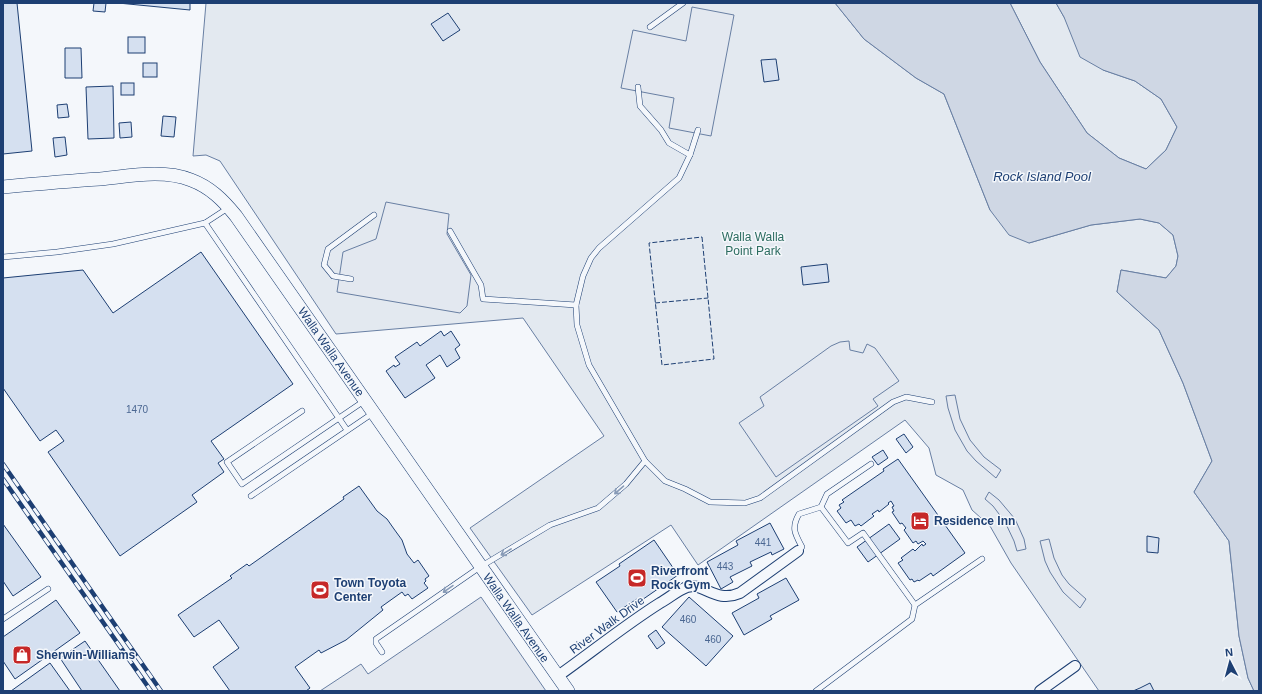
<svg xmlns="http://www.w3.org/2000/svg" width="1262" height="694" font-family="Helvetica,sans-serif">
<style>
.green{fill:#e3e9f0;stroke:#687fa3}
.parking{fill:#e3e8f0;stroke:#687fa3}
.water{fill:#cfd7e4;stroke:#687fa3}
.building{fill:#d5e0f0;stroke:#1d3f73}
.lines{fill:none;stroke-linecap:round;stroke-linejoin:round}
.service-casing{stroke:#1d3f73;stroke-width:6}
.minor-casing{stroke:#1d3f73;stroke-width:12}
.tertiary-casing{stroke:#1d3f73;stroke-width:14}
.service{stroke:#f4f7fb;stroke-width:5}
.minor{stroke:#f4f7fb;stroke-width:10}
.tertiary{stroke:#f4f7fb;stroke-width:13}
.rail-casing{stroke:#1d3f73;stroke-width:4.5}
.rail{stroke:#f4f7fb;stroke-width:3;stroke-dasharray:9;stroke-linecap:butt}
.fence{stroke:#1d3f73;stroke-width:1;stroke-dasharray:5 2;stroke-linecap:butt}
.oneway{stroke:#889bb7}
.labels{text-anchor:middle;stroke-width:3;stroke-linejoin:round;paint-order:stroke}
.number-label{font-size:10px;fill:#4b6792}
.park-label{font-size:12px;fill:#2c6c60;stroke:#f4f7fb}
.street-label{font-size:12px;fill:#1d3f73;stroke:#f4f7fb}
.poi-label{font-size:12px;font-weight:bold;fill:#1d3f73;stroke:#f4f7fb;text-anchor:start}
.water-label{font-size:13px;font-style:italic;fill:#1d3f73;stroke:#f4f7fb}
</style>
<rect width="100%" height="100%" fill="#f4f7fb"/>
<!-- green -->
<g class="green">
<path d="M206,3H835L864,39L916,78L944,94L990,210L1029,243L1091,225L1140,219L1159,223L1173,235L1178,256L1176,266L1166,278L1121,270L1117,292L1159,330L1183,383L1212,461L1194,492L1229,541L1239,636L1248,678L1254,691H1099L1011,563L990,526L972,510L963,490L936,475L929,448L905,420L698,565L671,525L532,615L470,528L604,436L523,318L336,334L220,161L206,155L193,156Z"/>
<path d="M1010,3H1056L1064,17L1103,70L1135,81L1161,99L1177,127L1166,150L1146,169L1119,158L1087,133L1040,62Z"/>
</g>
<!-- parking -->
<g class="parking">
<path d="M692,7L734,15L711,136L669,128L674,98L621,88L633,30L686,41Z"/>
<path d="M386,202L449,214L447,234L471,275L467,306L460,313L337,292L343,252L376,239Z"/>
<path d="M849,341L850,350L863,353L867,344L875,348L899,381L873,399L878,406L776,477L739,423L764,406L760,397L831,346L840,342Z"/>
<path d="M955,395L960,419L970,440L984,457L1001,470L996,478L976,461L967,451L955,430L948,408L946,396Z"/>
<path d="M989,492L999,500L1015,519L1024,539L1026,549L1017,551L1014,541L1005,522L993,506L985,499Z"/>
<path d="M1049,539L1054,558L1062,575L1069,584L1086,599L1080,608L1063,592L1050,572L1045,561L1040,541Z"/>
<path d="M481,597L546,691H320L361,664L368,674Z"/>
</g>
<!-- water -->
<path class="water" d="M835,3H1010L1040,62L1087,133L1119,158L1146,169L1166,150L1177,127L1161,99L1135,81L1103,70L1080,57L1064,17L1056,3H1259V691H1254L1248,678L1239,636L1229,541L1194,492L1212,461L1183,383L1159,330L1117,292L1121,270L1166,278L1176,266L1178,256L1173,235L1159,223L1140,219L1091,225L1029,243L1009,235L990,210L944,94L916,78L864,39Z"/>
<!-- building -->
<g class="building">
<path d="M3,3H17L32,151L3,154Z"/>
<path d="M94,3H106L105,12L93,11Z"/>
<path d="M118,3H190V10Z"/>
<path d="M448,13L460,30L443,41L431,24Z"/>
<rect x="128" y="37" width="17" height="16"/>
<path d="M65,48H81L82,78H65Z"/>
<path d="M776,59L779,80L764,82L761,60Z"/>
<rect x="143" y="63" width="14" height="14"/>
<rect x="121" y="83" width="13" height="12"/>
<path d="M113,86L114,138L88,139L86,87Z"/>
<path d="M67,104L69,117L58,118L57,105Z"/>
<path d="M163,116L176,117L174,137L161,136Z"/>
<path d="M131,122L132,137L120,138L119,123Z"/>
<path d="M65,137L67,155L55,157L53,138Z"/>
<path d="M201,252L293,384L211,441L224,459L218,463L224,472L192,495L197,502L120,556L48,452L64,441L56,430L40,441L3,388V278L83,270L113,313Z"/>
<path d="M827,264L829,282L803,285L801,267Z"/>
<path d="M441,331L444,336L451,331L460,345L455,349L460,358L447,367L440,355L426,365L435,378L405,398L386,371L394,365L395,367L400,364L395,357L417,342L420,346Z"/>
<path d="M904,434L913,447L906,453L896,439Z"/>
<path d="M883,450L888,458L878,465L872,457Z"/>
<path d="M898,459L965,553L933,576L931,573L919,581L918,580L914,582L912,579L910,580L898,563L903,560L901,558L913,549L915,551L922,544L923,546L926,544L923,541L918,544L916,541L913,543L904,530L906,528L902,523L900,524L892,512L894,511L892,507L894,506L891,501L888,503L889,504L879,512L878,510L872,514L874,516L861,526L859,524L855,526L851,520L846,523L837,511L841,508L839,505L844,502L842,500L884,471L883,469Z"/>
<path d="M359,486L377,511L387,519L394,529L402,540L407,554L414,563L418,560L429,576L425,579L426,581L424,583L428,588L412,599L408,594L405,596L402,592L381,607L383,610L346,640L321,653L319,650L295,667L310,688L306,691H230L213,667L239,648L219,620L194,637L178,615L232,578L230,576L247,564L249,566L344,499L343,497Z"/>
<path d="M770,523L784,549L772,555L771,552L750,562L752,566L730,577L733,582L721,589L707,562L738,545L736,541Z"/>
<path d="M3,524L41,577L13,596L3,581Z"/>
<path d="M889,524L900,539L868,562L857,547Z"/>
<path d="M1147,536L1159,538L1158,553L1147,552Z"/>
<path d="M654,540L678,575L639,602L637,599L617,612L596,582L620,566L619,564Z"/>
<path d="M786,578L799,600L770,616L772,619L744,635L732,613L759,598L757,594Z"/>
<path d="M689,597L733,636L706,666L662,627Z"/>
<path d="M56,600L80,633L15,679L3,661V637Z"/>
<path d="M656,630L665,643L657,649L648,636Z"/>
<path d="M85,641L120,691H82L60,658Z"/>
<path d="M50,663L70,691H11Z"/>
<path d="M1150,683L1154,691H1133L1140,688Z"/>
</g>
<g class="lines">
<!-- service casing -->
<g class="service-casing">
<g id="service">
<path d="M650,27L683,3"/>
<path d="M638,87L640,106L661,130L669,143L690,155"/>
<path d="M698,130L690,155L679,178L599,248L591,258L583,276L576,305L577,325L589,365L645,461L665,481L685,489L710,502L745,503L760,498L893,402L906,397L932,402"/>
<path d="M205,223L347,430"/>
<path d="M450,231L481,285L483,299L576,305"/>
<path d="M3,257L57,252L113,244L205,223L228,208"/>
<path d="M351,279L333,276L324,265L328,249L374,215"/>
<path d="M302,411L227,462L242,484L364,401"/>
<path d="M251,496L373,413"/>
<path d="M821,507L827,494L871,464"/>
<path d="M798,551L802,547C795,534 791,528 799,514L821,507L848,543L863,533L915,605"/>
<path d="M3,619L48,589"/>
<path d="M382,652L376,643V639L480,567L550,525L598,508L626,484L645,461"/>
<path d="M816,691L912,619L915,605L982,559"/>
</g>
</g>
<!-- minor casing -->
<g class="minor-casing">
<g id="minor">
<path d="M558,676C592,652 625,625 660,603C669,598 678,590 687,587C704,582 715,604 740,593L798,551"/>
<path d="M1040,691L1075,666"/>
</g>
</g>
<!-- tertiary casing -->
<g class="tertiary-casing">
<path id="tertiary" d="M3,187C35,184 68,181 100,179C130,176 163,169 191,180C210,187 223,200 236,216L568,691"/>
</g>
<!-- service -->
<use href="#service" class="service"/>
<!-- minor -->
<use href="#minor" class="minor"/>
<!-- tertiary -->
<use href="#tertiary" class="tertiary"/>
<!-- rail casing -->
<g class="rail-casing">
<g id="rail">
<path d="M3,464L161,691"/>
<path d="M3,479L151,691"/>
</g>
</g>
<!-- rail -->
<use href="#rail" class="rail"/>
<!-- fence -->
<g class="fence">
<path d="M702,237L714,359L662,365L649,243Z"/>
<path d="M655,303L708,298"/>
</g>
</g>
<!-- one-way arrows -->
<defs><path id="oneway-shaft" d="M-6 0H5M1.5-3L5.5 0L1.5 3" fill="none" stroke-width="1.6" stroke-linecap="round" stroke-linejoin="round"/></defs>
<g class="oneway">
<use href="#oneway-shaft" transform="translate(619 490) rotate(139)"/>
<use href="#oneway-shaft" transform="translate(506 552) rotate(149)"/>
<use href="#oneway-shaft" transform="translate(448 589) rotate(145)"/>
</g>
<!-- icons -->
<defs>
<g id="hotel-square" transform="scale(1)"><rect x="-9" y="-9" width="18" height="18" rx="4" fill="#c62828" stroke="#f4f7fb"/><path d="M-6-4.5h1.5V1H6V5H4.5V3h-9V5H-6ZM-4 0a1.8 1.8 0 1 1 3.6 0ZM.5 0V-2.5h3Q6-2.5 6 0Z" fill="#fff"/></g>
<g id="stadium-square" transform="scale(1)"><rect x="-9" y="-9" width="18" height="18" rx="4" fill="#c62828" stroke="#f4f7fb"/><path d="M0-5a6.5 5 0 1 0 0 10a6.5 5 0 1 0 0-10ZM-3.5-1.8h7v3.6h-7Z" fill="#fff"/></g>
<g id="shop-square" transform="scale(1)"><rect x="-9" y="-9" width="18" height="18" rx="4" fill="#c62828" stroke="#f4f7fb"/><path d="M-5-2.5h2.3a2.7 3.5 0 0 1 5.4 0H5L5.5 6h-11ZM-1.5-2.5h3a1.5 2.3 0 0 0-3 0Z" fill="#fff"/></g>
</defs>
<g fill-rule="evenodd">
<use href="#hotel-square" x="920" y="521"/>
<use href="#stadium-square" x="637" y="578"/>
<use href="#stadium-square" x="320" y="590"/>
<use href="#shop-square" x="22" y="655"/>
</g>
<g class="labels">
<!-- number labels -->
<g class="number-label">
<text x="137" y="413">1470</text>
<text x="763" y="546">441</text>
<text x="725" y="570">443</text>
<text x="688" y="623">460</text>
<text x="713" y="643">460</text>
</g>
<!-- park labels -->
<g class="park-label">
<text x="753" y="241">Walla Walla<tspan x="753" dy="14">Point Park</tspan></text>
</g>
<!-- street labels -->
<g class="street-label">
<text transform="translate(331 352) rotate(55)" y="4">Walla Walla Avenue</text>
<text transform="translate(516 618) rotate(55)" y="4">Walla Walla Avenue</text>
<text transform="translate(607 625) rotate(-36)" y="4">River Walk Drive</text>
</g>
<!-- poi labels -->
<g class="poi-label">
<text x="934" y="525">Residence Inn</text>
<text x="651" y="575">Riverfront<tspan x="651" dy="14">Rock Gym</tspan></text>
<text x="334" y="587">Town Toyota<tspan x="334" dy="14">Center</tspan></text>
<text x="36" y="659">Sherwin-Williams</text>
</g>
<!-- water labels -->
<g class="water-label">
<text x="1042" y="181">Rock Island Pool</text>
</g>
</g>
<!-- border -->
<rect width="1262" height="694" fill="none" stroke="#1d3f73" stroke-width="8"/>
<!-- north arrow -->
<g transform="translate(1230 662) rotate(354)" stroke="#f4f7fb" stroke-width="3" paint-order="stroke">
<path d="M0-3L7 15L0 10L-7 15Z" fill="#1d3f73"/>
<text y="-6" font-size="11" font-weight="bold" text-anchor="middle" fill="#1d3f73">N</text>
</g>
</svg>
